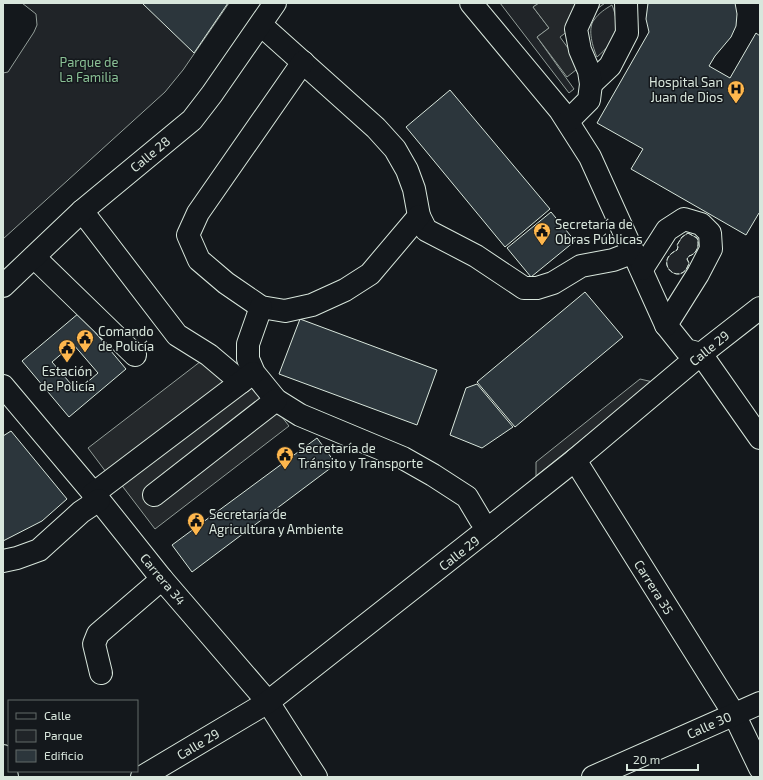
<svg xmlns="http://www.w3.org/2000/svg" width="763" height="780" font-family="'Exo 2',sans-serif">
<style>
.green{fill:#202428;stroke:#939e99}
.parking{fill:#24282b;stroke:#939e99}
.building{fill:#2c363c;stroke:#d8e6dc;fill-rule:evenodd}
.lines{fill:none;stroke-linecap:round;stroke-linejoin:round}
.minor-casing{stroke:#d8e6dc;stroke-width:24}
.major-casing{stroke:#d8e6dc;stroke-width:24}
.minor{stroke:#14181c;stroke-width:22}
.major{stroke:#14181c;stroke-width:22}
.fence{stroke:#d8e6dc;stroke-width:1;stroke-dasharray:5 2;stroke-linecap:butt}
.labels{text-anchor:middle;stroke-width:3;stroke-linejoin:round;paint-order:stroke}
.park-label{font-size:13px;fill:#8ac095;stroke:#14181c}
.poi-label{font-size:13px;fill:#d8e6dc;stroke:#14181c;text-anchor:start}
.street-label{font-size:13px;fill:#d8e6dc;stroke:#14181c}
</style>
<rect width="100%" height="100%" fill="#14181c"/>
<!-- green -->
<g class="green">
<path d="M22,3H229L183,70L165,92L3,239V73L8,72L34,32L37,25L36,14Z"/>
<path d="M500,3H539L533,7L549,28L537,37L574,89L569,93Z"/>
<path d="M612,5C621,27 615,42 597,57C593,48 587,29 594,20C599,13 605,9 612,5Z"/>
<path d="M688,233L697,238C700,245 697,254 689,256L687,259L689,263C682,289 651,263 677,250L678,247L677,245L682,237Z"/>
</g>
<!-- parking -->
<g class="parking">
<path d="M539,3H605L560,37L581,66L567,77L537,37L549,28L533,7Z"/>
<path d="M205,358L226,386L109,476L88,448Z"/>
<path d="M640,379L653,382L536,476V462Z"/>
<path d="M254,381L289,426L155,529L120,483Z"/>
</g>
<!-- building -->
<g class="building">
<path d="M142,3H228L194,53Z"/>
<path d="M648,3H735L737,14L736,26L731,37L715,56L709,66L730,78L756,33L760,36V213H759L746,235L631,169L643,149L597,123L649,32L646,19Z"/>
<path d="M450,90L550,209L505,247L406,127Z"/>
<path d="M551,212L575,241L531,277L507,248Z"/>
<path d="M585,292L623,337L515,427L477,382Z"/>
<path d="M79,313L126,369L69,417L22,361ZM73,344L98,373L77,391L52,362Z"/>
<path d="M300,319L437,370L417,425L279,374Z"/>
<path d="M477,384L513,427L482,448L450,435L466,388Z"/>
<path d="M11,431L67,499L42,521L3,541V436Z"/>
<path d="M317,438L336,464L192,572L172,545Z"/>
</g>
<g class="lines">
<!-- minor casing -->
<g class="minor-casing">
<g id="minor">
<path d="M471,3L560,110L590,157L666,325L686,350L701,354L760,438"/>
<path d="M261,25L376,128L395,149L407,170L414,189L419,216L426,230L476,256L524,288H537L553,283L581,266L613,260L634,252"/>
<path d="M303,62L198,213L188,235L199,260L226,283L261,307L285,311L312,305L345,290L370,274L419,216"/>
<path d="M591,84L610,66L627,33L626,3"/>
<path d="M568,121L589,100L591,84L589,71L580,50L576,29L588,3"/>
<path d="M82,211L177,335L209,355L241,382"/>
<path d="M34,257L135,355"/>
<path d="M642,269L667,230L684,219L701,224L710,233L711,249L698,274L666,325"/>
<path d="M261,307L248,344V359L254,373L276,400L300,415L403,458L433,475L467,497L480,519L488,529"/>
<path d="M3,386L99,500L162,579L268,702L316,777"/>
<path d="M575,460L734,714L760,768"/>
<path d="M93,494L253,373"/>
<path d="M154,495L276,400"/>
<path d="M3,561L17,558L39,550L81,512L99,500"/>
<path d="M101,673L94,644L98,634L162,579"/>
<path d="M3,756L7,777"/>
<path d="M142,777L268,702L488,529L575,460L701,354L760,308"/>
<path d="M593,777L760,703"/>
</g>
</g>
<!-- major casing -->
<g class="major-casing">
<path id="major" d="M3,286L82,211L192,120L212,94L275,3"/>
</g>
<!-- minor -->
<use href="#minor" class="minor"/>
<!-- major -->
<use href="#major" class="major"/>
<!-- fence -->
<path class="fence" d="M688,233L697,238C700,245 697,254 689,256L687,259L689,263C681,289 651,262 677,250L678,247L677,245L682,237Z"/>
</g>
<!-- icons -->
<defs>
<g id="hospital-pin" transform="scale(0.9)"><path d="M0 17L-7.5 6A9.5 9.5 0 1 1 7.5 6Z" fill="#ffb74d" stroke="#14181c"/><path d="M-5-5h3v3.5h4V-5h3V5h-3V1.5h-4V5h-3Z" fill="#111"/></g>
<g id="civic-pin" transform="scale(0.9)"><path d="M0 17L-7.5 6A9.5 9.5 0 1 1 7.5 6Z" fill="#ffb74d" stroke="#14181c"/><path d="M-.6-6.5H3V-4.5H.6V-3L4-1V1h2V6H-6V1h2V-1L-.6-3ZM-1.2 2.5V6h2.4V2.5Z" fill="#111"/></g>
</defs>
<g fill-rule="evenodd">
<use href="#hospital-pin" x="736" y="89"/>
<use href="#civic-pin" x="542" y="231"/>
<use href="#civic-pin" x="85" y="338"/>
<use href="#civic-pin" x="67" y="348"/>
<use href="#civic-pin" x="285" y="455"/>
<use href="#civic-pin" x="196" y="521"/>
</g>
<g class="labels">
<!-- park labels -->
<g class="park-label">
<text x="89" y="67">Parque de<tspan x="89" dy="15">La Familia</tspan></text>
</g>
<!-- poi labels -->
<g class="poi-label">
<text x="723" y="87" text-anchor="end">Hospital San<tspan x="723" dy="15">Juan de Dios</tspan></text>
<text x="555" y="229">Secretaría de<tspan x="555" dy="15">Obras Públicas</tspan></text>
<text x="98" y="336">Comando<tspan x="98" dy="15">de Policía</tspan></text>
<text x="67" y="376" text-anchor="middle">Estación<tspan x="67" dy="15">de Policía</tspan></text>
<text x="298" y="453">Secretaría de<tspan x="298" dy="15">Tránsito y Transporte</tspan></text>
<text x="209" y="519">Secretaría de<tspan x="209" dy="15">Agricultura y Ambiente</tspan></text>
</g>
<!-- street labels -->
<g class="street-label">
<text transform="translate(150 154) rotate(-40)" y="5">Calle 28</text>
<text transform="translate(709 348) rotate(-39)" y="5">Calle 29</text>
<text transform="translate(459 553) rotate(-38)" y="5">Calle 29</text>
<text transform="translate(163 579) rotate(50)" y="5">Carrera 34</text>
<text transform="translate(654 587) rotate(58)" y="5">Carrera 35</text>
<text transform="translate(709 725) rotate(-24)" y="5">Calle 30</text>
<text transform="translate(198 744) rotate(-31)" y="5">Calle 29</text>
</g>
</g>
<!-- border -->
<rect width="763" height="780" fill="none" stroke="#d8e6dc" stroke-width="8"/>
<!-- legend -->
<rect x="8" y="700" width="130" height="72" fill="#14181c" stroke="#626a69"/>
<rect x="16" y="713" width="20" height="6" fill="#14181c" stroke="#626a69"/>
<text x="44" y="720" font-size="12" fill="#d8e6dc">Calle</text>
<rect x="16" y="730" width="20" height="12" fill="#202428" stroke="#626a69"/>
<text x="44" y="740" font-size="12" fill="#d8e6dc">Parque</text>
<rect x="16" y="750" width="20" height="12" fill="#2c363c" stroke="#626a69"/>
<text x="44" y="760" font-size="12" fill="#d8e6dc">Edificio</text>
<!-- scale -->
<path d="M627 764v6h71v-6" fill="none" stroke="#d8e6dc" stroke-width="2"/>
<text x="633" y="764" font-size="12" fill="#d8e6dc" stroke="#14181c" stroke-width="3" paint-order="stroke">20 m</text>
</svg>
